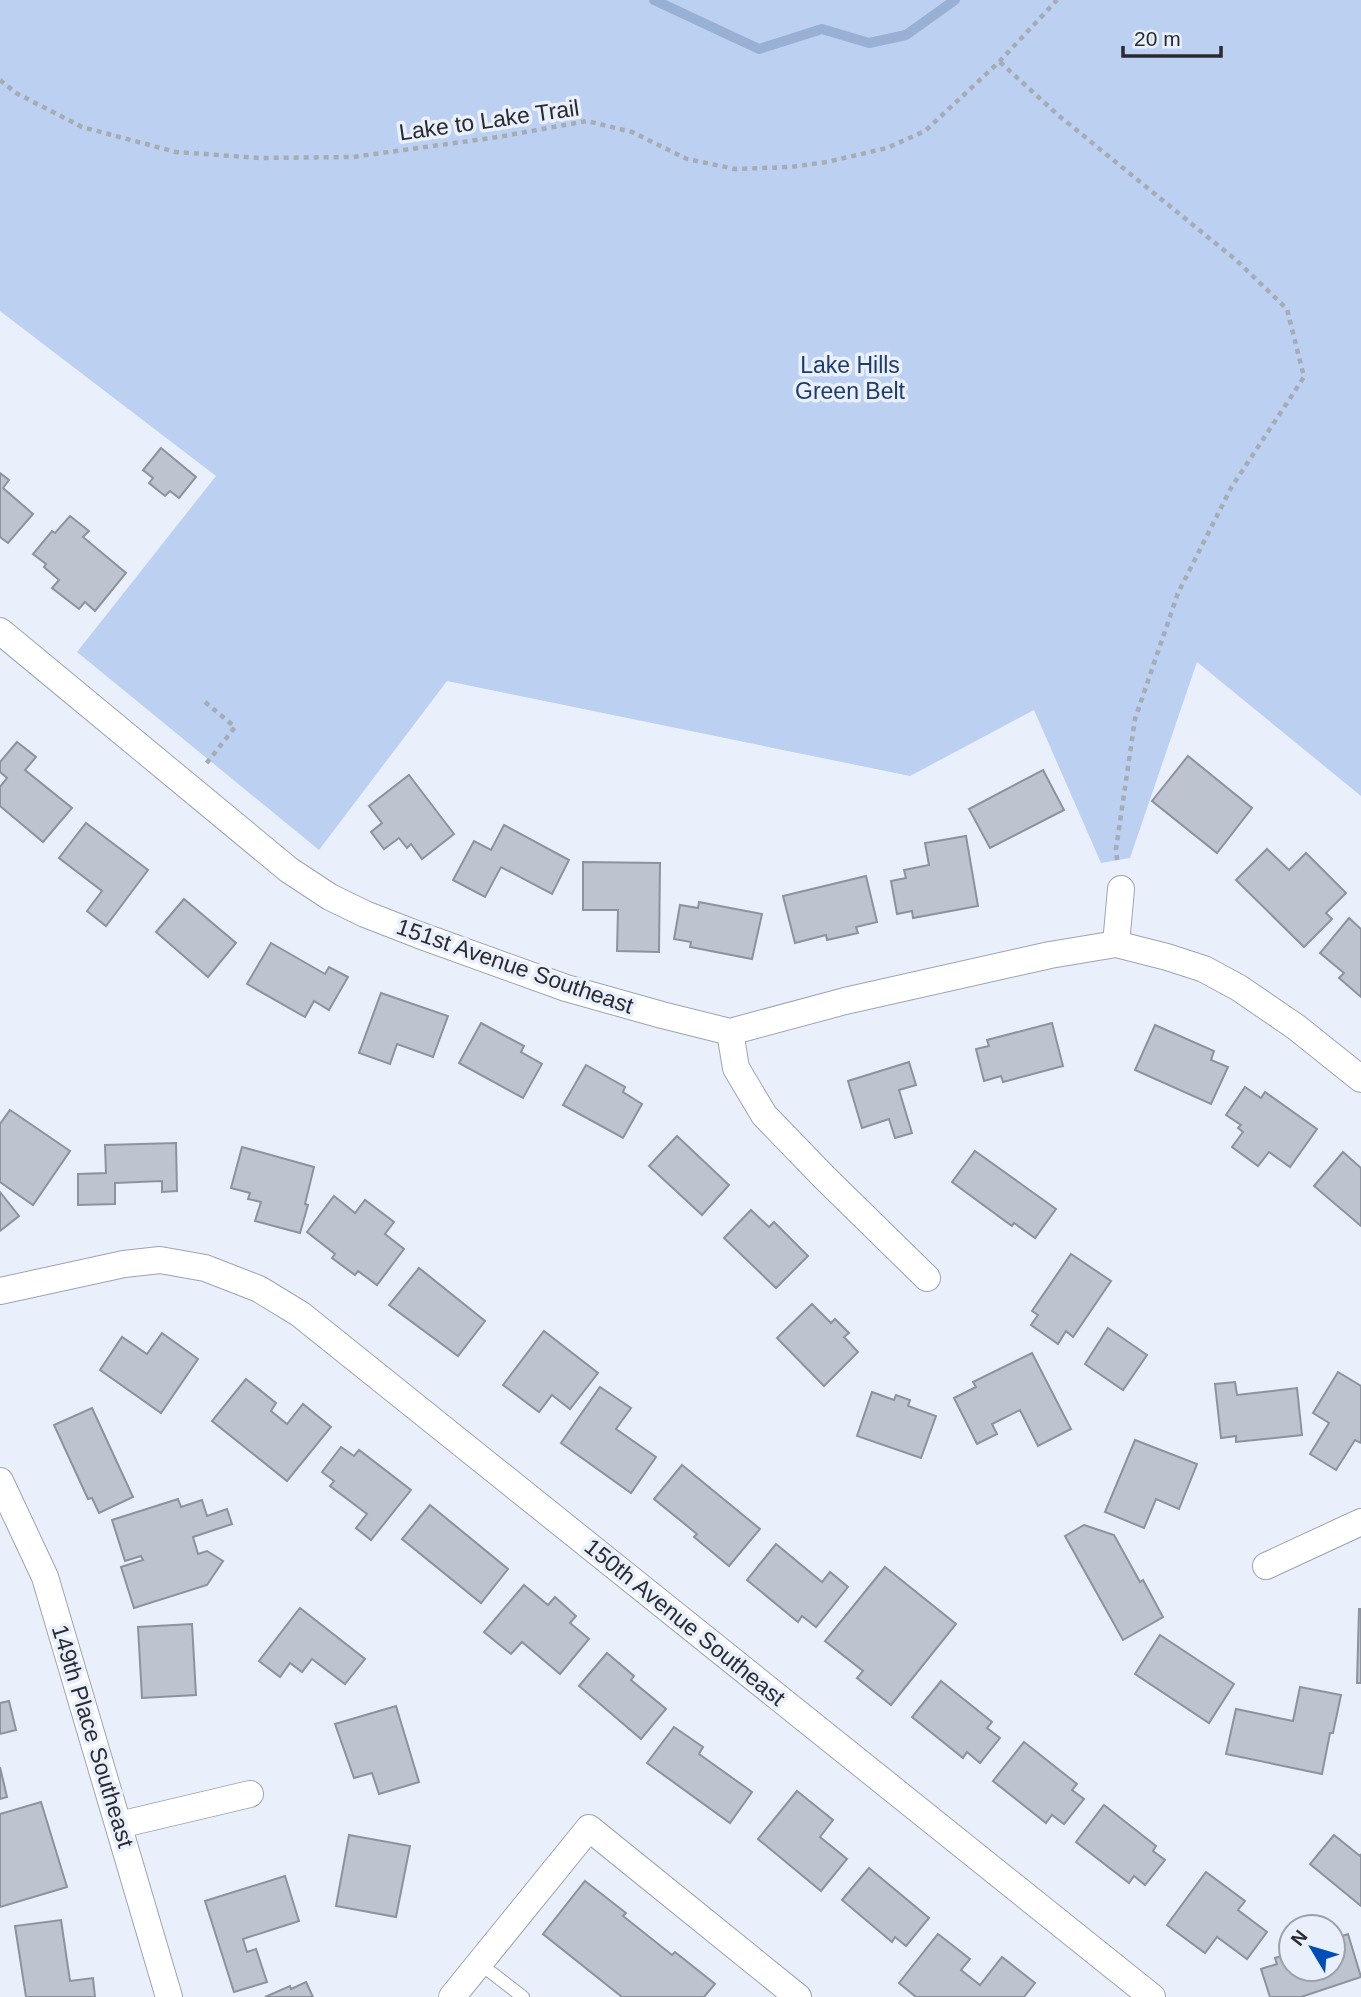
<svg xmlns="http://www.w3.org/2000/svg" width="1361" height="1997" font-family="Helvetica,sans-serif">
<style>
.green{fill:#bcd0f1}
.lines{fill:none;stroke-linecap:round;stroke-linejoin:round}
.stream{stroke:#99b0d5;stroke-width:10}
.building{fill:#bdc4cf;stroke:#8d939e;stroke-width:2}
.lane-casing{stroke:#9ea4af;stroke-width:14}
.street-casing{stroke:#9ea4af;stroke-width:28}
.path{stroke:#a6abb4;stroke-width:4.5;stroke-dasharray:5 5;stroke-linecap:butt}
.lane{stroke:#fff;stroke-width:12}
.street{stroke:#fff;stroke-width:26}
.labels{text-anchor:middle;stroke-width:7;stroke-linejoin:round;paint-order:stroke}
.street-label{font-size:23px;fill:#292b30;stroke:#e9f0fb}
.park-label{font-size:23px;fill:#1e3c6b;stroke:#e9f0fb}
</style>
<rect width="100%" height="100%" fill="#e9f0fb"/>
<!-- green -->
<path class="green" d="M0,0H1361V796L1197,662L1130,858L1101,863L1034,710L910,776L447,681L319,850L77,652L216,476L0,311Z"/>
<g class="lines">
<!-- stream -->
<path class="stream" d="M654,0L759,49L822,29L869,43L906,35L955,0"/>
</g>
<!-- building -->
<g class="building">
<path d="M161,448L196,477L179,498L170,491L165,496L149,483L153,478L143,470Z"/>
<path d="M0,473L9,480L3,488L33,514L8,543L0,537Z"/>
<path d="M70,516L89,531L83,537L126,573L95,611L85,602L79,609L52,588L59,580L44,567L46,564L33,554L52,531L55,533Z"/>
<path d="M17,742L36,757L25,770L72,808L43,842L0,806V787L7,778L0,772V762Z"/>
<path d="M1188,756L1252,808L1217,853L1152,801Z"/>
<path d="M1043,770L1064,810L990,848L969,809Z"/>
<path d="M409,775L454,834L422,859L411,844L407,848L399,838L384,849L371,832L382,823L369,806Z"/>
<path d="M86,823L148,870L106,926L87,911L102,891L59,858Z"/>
<path d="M504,825L569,860L552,894L501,867L485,897L453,880L474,841L491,850Z"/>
<path d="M966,836L978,906L913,918L912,911L897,914L891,881L906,878L904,870L929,865L925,843Z"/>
<path d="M1267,849L1289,870L1306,853L1346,893L1326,913L1332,919L1304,947L1236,880Z"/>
<path d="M583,862L660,863L659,952L617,951L618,910H583Z"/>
<path d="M866,876L877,922L856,927L858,933L827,940L826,935L795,943L783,896Z"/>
<path d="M184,899L236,943L208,977L156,932Z"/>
<path d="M699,902L762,914L752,959L690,947L691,942L674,939L680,905L698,908Z"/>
<path d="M1349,918L1361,929V997L1339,978L1344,973L1320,953Z"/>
<path d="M271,943L325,974L329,967L348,977L329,1010L314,1001L305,1017L247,984Z"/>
<path d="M381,993L448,1016L433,1057L397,1044L390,1064L359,1053Z"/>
<path d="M481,1023L524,1046L521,1052L542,1064L523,1098L459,1063Z"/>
<path d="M1052,1023L1063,1066L1003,1082L1001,1076L984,1081L976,1049L989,1046L987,1040Z"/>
<path d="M1155,1025L1214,1051L1211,1060L1228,1067L1211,1104L1135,1070Z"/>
<path d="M909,1062L916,1085L899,1090L912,1133L895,1138L889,1119L862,1128L848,1081Z"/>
<path d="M586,1065L625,1087L623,1092L642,1104L623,1138L563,1105Z"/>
<path d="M1245,1087L1261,1098L1265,1092L1317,1129L1290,1167L1269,1152L1258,1166L1232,1147L1243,1132L1238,1128L1241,1125L1226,1115Z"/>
<path d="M10,1110L70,1151L33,1205L0,1182V1124Z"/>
<path d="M677,1136L729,1185L702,1215L649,1166Z"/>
<path d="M176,1143L177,1191L162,1192V1181L115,1183V1204L78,1205V1174L106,1173L105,1145Z"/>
<path d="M242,1147L314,1167L305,1204L308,1205L300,1233L255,1221L261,1202L248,1199L250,1193L231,1188Z"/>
<path d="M975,1151L1056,1209L1035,1238L1014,1223L1012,1226L952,1182Z"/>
<path d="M1343,1152L1361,1168V1226L1314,1186Z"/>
<path d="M0,1192L19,1216L0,1231Z"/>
<path d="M334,1196L355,1213L365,1200L394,1222L385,1234L404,1249L377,1285L358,1271L355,1275L332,1258L335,1254L307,1232Z"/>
<path d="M751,1210L769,1227L774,1222L808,1256L776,1288L724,1238Z"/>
<path d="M1071,1254L1111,1281L1073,1337L1066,1331L1058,1344L1031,1325L1038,1315L1032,1311Z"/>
<path d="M419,1268L485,1321L458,1356L389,1305Z"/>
<path d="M812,1304L831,1323L835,1319L849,1333L844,1337L858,1352L824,1386L777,1338Z"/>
<path d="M1108,1328L1147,1355L1123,1390L1085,1364Z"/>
<path d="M544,1331L598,1373L570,1409L552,1395L539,1412L503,1385Z"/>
<path d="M162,1333L198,1359L161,1413L100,1370L122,1337L147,1354Z"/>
<path d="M1032,1353L1071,1429L1038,1446L1020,1410L992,1424L997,1434L977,1444L954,1398L976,1387L973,1382Z"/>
<path d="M1338,1372L1361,1386V1443L1355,1440L1336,1470L1310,1454L1329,1423L1313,1413Z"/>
<path d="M246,1379L276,1403L271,1411L287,1424L303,1404L331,1427L287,1481L212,1421Z"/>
<path d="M1235,1382L1237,1395L1297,1388L1302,1435L1236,1442V1436L1221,1438L1215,1384Z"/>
<path d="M600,1387L631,1408L616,1429L656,1457L631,1493L561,1443Z"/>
<path d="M872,1392L894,1400L896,1395L910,1400L908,1406L936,1416L921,1458L857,1436Z"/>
<path d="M92,1408L133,1497L99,1513L92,1498L88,1499L54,1425Z"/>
<path d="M1135,1440L1197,1464L1179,1509L1156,1499L1144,1528L1105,1512Z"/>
<path d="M341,1447L354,1456L359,1450L411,1490L371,1540L356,1528L367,1514L330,1486L334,1481L322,1472Z"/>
<path d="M682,1465L760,1529L729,1566L694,1537L697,1534L654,1499Z"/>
<path d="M178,1499L181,1507L202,1500L207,1516L227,1509L232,1524L193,1537L198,1554L207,1551L223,1561L207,1585L134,1608L121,1567L143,1560L141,1556L125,1561L112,1520Z"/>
<path d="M430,1505L508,1569L481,1603L402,1539Z"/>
<path d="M1084,1525L1114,1535L1140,1582L1143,1580L1163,1617L1123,1640L1065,1536Z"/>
<path d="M776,1544L822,1582L830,1572L848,1587L816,1627L802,1616L798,1622L747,1580Z"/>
<path d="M885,1567L956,1624L891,1705L857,1678L863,1671L825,1641Z"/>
<path d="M524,1585L548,1605L555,1597L576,1616L570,1623L589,1639L560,1674L522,1642L511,1654L484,1632Z"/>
<path d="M300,1608L365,1659L345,1684L312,1659L302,1672L290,1663L280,1677L259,1661Z"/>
<path d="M1359,1609H1361V1683H1357Z"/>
<path d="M192,1624L196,1695L142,1698L138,1627Z"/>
<path d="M1160,1635L1234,1684L1209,1723L1135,1674Z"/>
<path d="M607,1653L634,1676L631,1680L666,1709L641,1739L579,1686Z"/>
<path d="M941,1681L992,1722L987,1728L1000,1738L980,1763L967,1752L963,1758L912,1717Z"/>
<path d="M1300,1687L1341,1695L1333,1733H1330L1322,1774L1226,1754L1236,1709L1293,1721Z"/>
<path d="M9,1701L16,1730L0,1734V1703Z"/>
<path d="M396,1706L419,1782L379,1794L372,1773L354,1778L335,1724Z"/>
<path d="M674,1727L703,1747L699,1754L752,1792L730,1823L647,1763Z"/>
<path d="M1024,1742L1077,1784L1072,1790L1084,1799L1064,1824L1052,1815L1046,1823L993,1781Z"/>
<path d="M0,1767L7,1797L0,1799Z"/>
<path d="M797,1791L833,1820L820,1837L847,1859L821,1891L758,1839Z"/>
<path d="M41,1802L67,1887L0,1907V1814Z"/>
<path d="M1104,1805L1156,1846L1153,1851L1165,1860L1145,1885L1134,1876L1129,1883L1076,1842Z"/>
<path d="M349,1835L410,1846L396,1917L336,1906Z"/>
<path d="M1334,1835L1360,1856L1361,1854V1906L1310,1864Z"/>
<path d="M869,1868L929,1918L906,1946L895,1937L892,1942L842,1900Z"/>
<path d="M1206,1872L1245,1901L1238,1910L1267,1932L1247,1959L1217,1937L1205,1953L1167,1925Z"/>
<path d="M285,1876L299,1921L243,1939L247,1952L256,1949L267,1982L234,1992L205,1901Z"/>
<path d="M585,1881L626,1913L623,1916L672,1955L675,1952L715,1984L704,1997H622L543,1934Z"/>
<path d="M61,1920L70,1981L93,1978L95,1997H26L15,1926Z"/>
<path d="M938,1934L970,1959L961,1970L980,1985L1002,1957L1035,1983L1024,1997H916L899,1983Z"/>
<path d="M1348,1934L1361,1977L1301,1997H1270L1261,1969L1277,1964L1275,1958L1291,1953V1969H1333V1939Z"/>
<path d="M306,1982L313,1997H265L290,1986L291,1989Z"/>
</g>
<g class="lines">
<!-- lane casing -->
<g class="lane-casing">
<path id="lane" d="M479,1963L523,1997"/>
</g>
<!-- street casing -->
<g class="street-casing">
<g id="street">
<path d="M0,631L289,870L330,897L365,914L419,935L566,988L662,1015L730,1032L845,1001L1050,955L1116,944L1167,957L1204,969L1239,988L1296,1027L1361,1079"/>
<path d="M1116,944L1121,889"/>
<path d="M730,1032L736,1068L764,1115L824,1177L927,1278"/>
<path d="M0,1291L124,1264L160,1260L205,1268L259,1289L300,1314L1152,1997"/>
<path d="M0,1481L45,1577L169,1997"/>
<path d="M1266,1566L1361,1522"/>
<path d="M119,1825L250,1794"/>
<path d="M452,1997L589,1828L798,1997"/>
</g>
</g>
<!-- path -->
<g class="path">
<path d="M1000,62L1058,115L1236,260L1287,309L1304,377L1231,488L1178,593L1135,719L1116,849L1117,860"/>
<path d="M0,80L16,93L82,127L176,152L260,158L353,157L498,137L587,121L632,132L687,159L735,169L790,167L827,162L887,148L925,131L999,62L1057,0"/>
<path d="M205,702L235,727L206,764"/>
</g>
<!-- lane -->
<use href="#lane" class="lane"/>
<!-- street -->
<use href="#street" class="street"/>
</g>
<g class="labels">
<!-- street labels -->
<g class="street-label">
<text transform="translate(489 120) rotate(-8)" y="8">Lake to Lake Trail</text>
<text transform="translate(515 966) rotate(19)" y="8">151st Avenue Southeast</text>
<text transform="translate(685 1622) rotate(39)" y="8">150th Avenue Southeast</text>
<text transform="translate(93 1736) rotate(73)" y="8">149th Place Southeast</text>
</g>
<!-- park labels -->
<g class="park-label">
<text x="850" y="373">Lake Hills<tspan x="850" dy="26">Green Belt</tspan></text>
</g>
</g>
<!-- north arrow -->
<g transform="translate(1312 1948) rotate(308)"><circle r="33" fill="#e9f0fb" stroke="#9ca1aa" stroke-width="2"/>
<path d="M0-5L12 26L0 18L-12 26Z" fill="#004db7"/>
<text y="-10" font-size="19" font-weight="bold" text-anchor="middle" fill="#292b30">N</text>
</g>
<!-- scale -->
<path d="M1123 46v10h98v-10" fill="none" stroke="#292b30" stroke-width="3.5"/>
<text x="1134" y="46" font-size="21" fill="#292b30" stroke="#e9f0fb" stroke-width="5" paint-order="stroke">20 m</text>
</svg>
